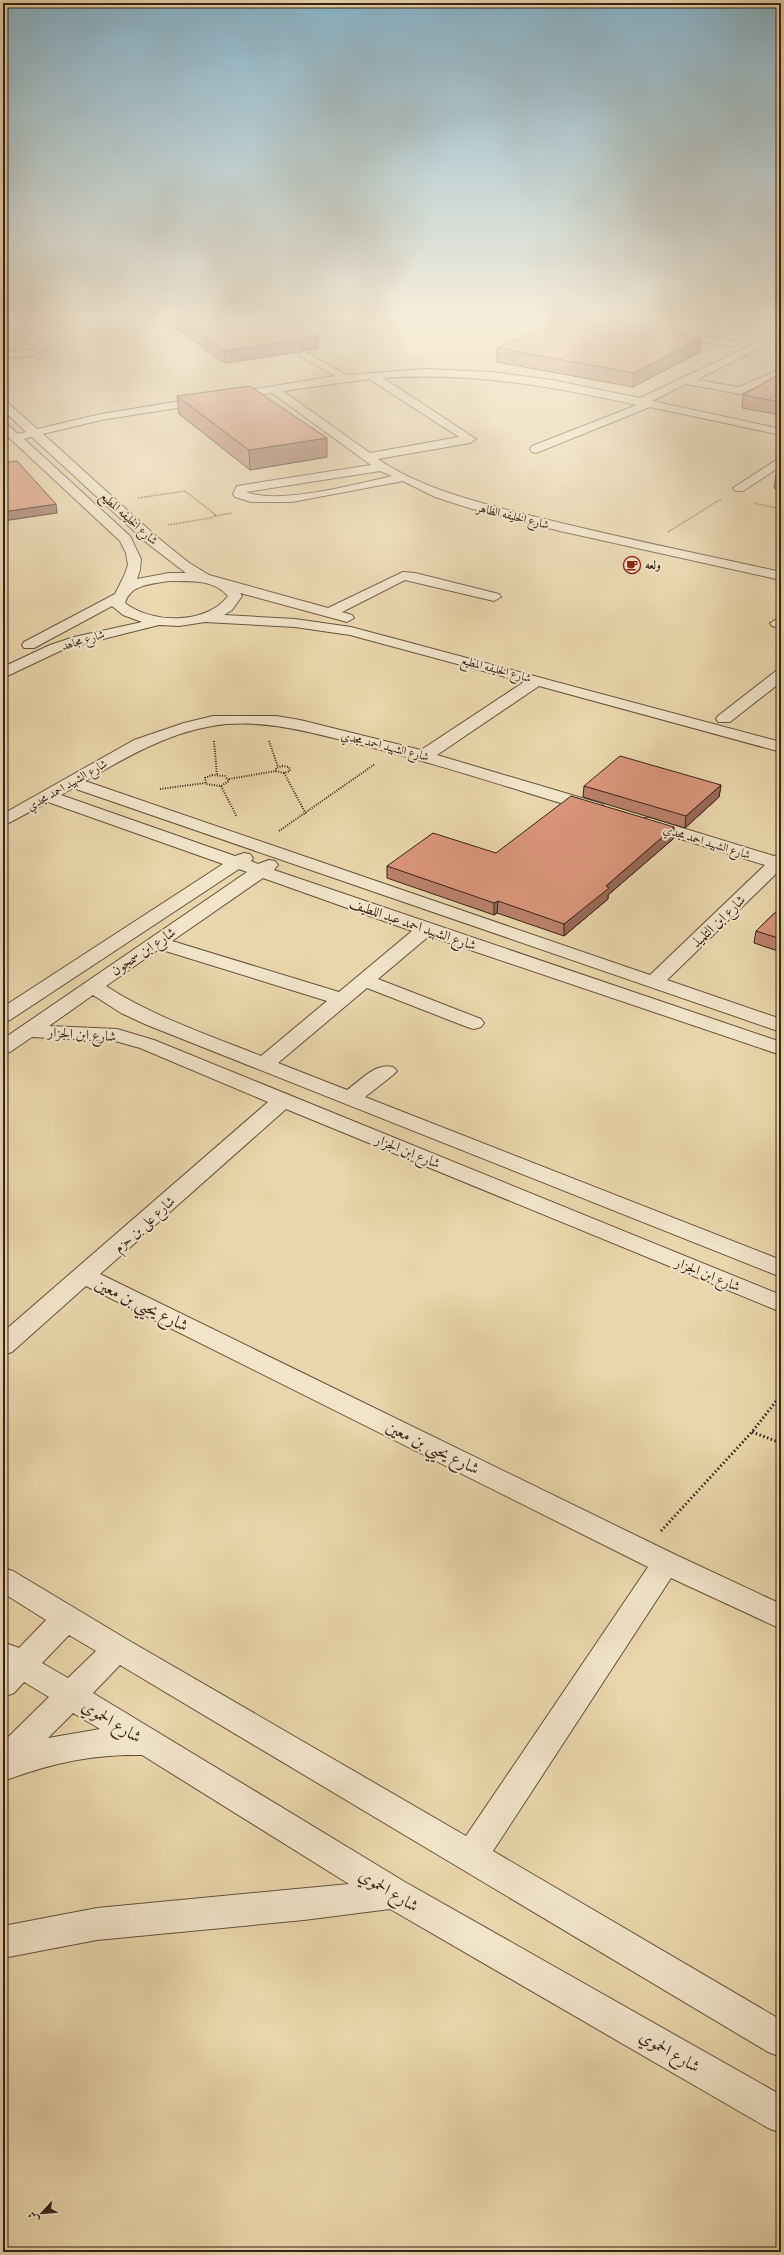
<svg xmlns="http://www.w3.org/2000/svg" width="784" height="2255" font-family="'EB Garamond',Amiri,serif">
<style>
.lines{fill:none;stroke-linecap:round;stroke-linejoin:round}
.minor-casing{stroke:#63503c;stroke-width:2}
.path-far2{stroke:#362317;stroke-width:1.5;stroke-dasharray:0.5 1;stroke-linecap:butt}
.path-far1{stroke:#362317;stroke-width:2;stroke-dasharray:1 1.5;stroke-linecap:butt}
.path{stroke:#362317;stroke-width:3;stroke-dasharray:1.5 2.5;stroke-linecap:butt}
.minor{fill:#f1e4c9;fill-rule:evenodd}
.wall{fill:#bc816c;stroke:#362317}
.shaded-wall{fill:#996958;stroke:#362317}
.building{fill:#db967d;stroke:#362317}
.labels{text-anchor:middle;stroke-width:4;stroke-linejoin:round;paint-order:stroke}
.far-street-label{font-size:12px;fill:#362317;stroke:#f1e4c9}
.far-poi-label{font-size:12px;font-weight:bold;fill:#362317;stroke:#f1e4c9;text-anchor:start}
.street-label{font-size:14px;fill:#362317;stroke:#f1e4c9}
.near-street-label{font-size:17px;fill:#362317;stroke:#f1e4c9}
</style>
<rect width="100%" height="100%" fill="#ead6ac"/>
<filter id="stains"><feTurbulence type="fractalNoise" baseFrequency=".005" numOctaves="4"/><feColorMatrix values="0 0 0 0 .2 0 0 0 0 .09 0 0 0 0 .02 0 0 0 .5 -.17"/></filter>
<radialGradient id="worn" r=".72"><stop offset=".6" stop-color="#630" stop-opacity="0"/><stop offset="1" stop-color="#630" stop-opacity=".3"/></radialGradient>
<g class="lines">
<!-- minor casing -->
<g class="minor-casing">
<g id="minor">
<path d="M5,320H16L49,348L32,356L3,358V352L30,350L37,347Z"/>
<path d="M671,330L733,341L738,344L733,347L667,335V331Z"/>
<path d="M781,331V338L696,380L739,387L781,369V376L740,394L686,384L652,401L781,429V435L650,407L536,453L532,452L530,449L532,446L637,405C550,386 473,372 383,378L476,439L470,443L378,459C423,490 484,504 536,517C617,537 699,554 781,572V580L560,531L469,508L435,497L403,481L292,502H251L235,497L233,494L237,486L371,465L272,393L101,420L43,434L157,537L188,562L209,575L328,608L403,572L415,573L499,594L501,597L494,601L405,580L342,612L352,615L354,618L347,622L240,593L242,596L232,610L224,615L295,619L351,627L781,742V752L539,686L437,755L602,804L605,808L602,812H590C510,788 430,761 349,742C305,731 258,718 212,726C165,734 125,758 85,781L650,975L765,865L638,826L635,822L638,818H650L774,856L781,854V869L667,980L781,1019V1032L73,788L61,795L235,856L244,853L250,854L253,858L251,861L258,864L269,860L275,861L278,865L274,870L781,1042V1055L429,936L378,979L481,1019L484,1023L481,1027L474,1029L467,1027L367,988L278,1063L347,1090C361,1080 376,1062 393,1067L397,1071L393,1075L365,1097L781,1260V1277L147,1025L121,1013L93,995L49,1026L117,1029L154,1040L781,1295V1312L286,1109L100,1274L676,1555L781,1604V1629L671,1578L493,1851L781,2020V2057L768,2052L120,1665L93,1693L405,1882L781,2095V2133L768,2128L390,1909L304,1920L97,1940L3,1958V1926L97,1908L349,1884L142,1755C92,1754 53,1763 6,1780L3,1779V1742L49,1697L24,1682L14,1693L3,1697V1642L19,1648L46,1620L3,1593V1568L13,1571L128,1640L466,1836L648,1567L86,1286L12,1352L3,1355V1332L268,1102L140,1048L115,1041L32,1037L10,1052L3,1054V1039L247,872L239,869L10,1020L3,1022V1007L223,864L48,802L3,826V814L134,740L184,723L213,716H276L300,720L421,750L524,682L350,635L295,627L205,622L179,626L159,625L83,644L60,651L3,678V667L50,645L74,637L142,622L123,615L112,606L34,648H24L22,645L24,642L115,594L124,576L128,565L126,553L120,541L3,432V423L7,424L18,434L26,432L3,410V401L7,402L37,429L101,414L335,376L300,356L299,354L304,351L347,375L425,369L491,372L552,380L640,398ZM369,379L459,437L370,453L283,391ZM32,437L147,543L186,573H169L137,579L140,570L141,559L130,536L24,439ZM380,471L392,476C356,484 280,505 246,492ZM169,581C189,581 214,579 228,596C206,625 152,624 125,603C130,584 153,584 169,581ZM263,878L412,931L339,992L172,941ZM159,949L327,1001L261,1056C208,1035 154,1017 106,986ZM69,1635L96,1651L68,1678L42,1663ZM73,1713L100,1729L48,1738Z"/>
<path d="M781,457V466L743,491H735L733,488Z"/>
<path d="M777,619L781,620V628L772,626L770,623Z"/>
<path d="M781,669V682L730,722H718L716,719L718,716L776,671Z"/>
</g>
</g>
<!-- path-far2 -->
<g class="path-far2">
<path d="M138,498L185,491L216,515L211,518L168,525"/>
<path d="M754,503L781,509"/>
<path d="M215,516L232,513"/>
<path d="M668,532L721,499"/>
</g>
<!-- path-far1 -->
<g class="path-far1">
<path d="M214,741L217,775"/>
<path d="M269,741L278,767"/>
<path d="M282,766L289,767L290,771L284,773L276,771V768Z"/>
<path d="M284,773L306,814"/>
<path d="M212,775L225,776L229,781L221,786L206,784L205,778Z"/>
<path d="M229,779L276,771"/>
<path d="M221,786L237,817"/>
<path d="M160,789L205,783"/>
<path d="M279,831L375,764"/>
</g>
<!-- path -->
<g class="path">
<path d="M752,1432L781,1443"/>
<path d="M661,1531L752,1432L781,1395"/>
</g>
<!-- minor -->
<use href="#minor" class="minor"/>
</g>
<!-- wall -->
<g class="wall">
<path d="M164,320H290L318,337V349L303,350L299,352L225,363Z"/>
<path d="M497,348L700,352L633,387L497,362Z"/>
<path d="M781,373V415L742,408L743,395Z"/>
<path d="M177,396L327,457L250,470L179,414Z"/>
<path d="M781,472V490L774,488L776,475Z"/>
<path d="M721,785L719,797L685,828L583,797L584,786Z"/>
<path d="M674,827L673,839L608,895V899L564,936L497,913L494,915L387,878V866L496,853Z"/>
<path d="M781,907V952L754,943L756,931Z"/>
</g>
<!-- shaded-wall -->
<g class="shaded-wall">
<path d="M303,338V350L299,352L225,363V351Z"/>
<path d="M701,338L700,352L633,387L634,373Z"/>
<path d="M327,438V457L250,470L249,450Z"/>
<path d="M56,504L57,513L3,521V512Z"/>
<path d="M721,785L719,797L685,828L686,816Z"/>
<path d="M674,827L673,839L608,895V899L564,936V924L606,886Z"/>
<path d="M498,901L497,913L494,915V903Z"/>
</g>
<!-- building -->
<g class="building">
<path d="M180,320H290L318,337L303,338L299,340L225,351Z"/>
<path d="M558,320H598L609,322L616,321L701,338L634,373L497,348Z"/>
<path d="M781,373V402L743,395Z"/>
<path d="M250,386L327,438L249,450L177,396Z"/>
<path d="M17,461L56,504L3,512V463Z"/>
<path d="M781,472V477L776,475Z"/>
<path d="M620,756L721,785L686,816L584,786Z"/>
<path d="M571,796L674,827L606,886L609,888L564,924L498,901L494,903L387,866L433,833L496,853Z"/>
<path d="M781,907V939L756,931Z"/>
</g>
<!-- sky -->
<linearGradient id="sky" x2="0" y2="1"><stop stop-color="#88b6ce"/><stop offset="0.5" stop-color="#f6edda"/><stop offset="1" stop-color="#f6edda" stop-opacity="0"/></linearGradient>
<rect width="784" height="636" fill="url(#sky)"/>
<!-- icons -->
<defs>
<g id="cafe-ring" transform="scale(0.9)"><circle r="9.5" fill="#f1e4c9" stroke="#8f2418" stroke-width="1.5"/><path d="M-5.5-4.5H6V0H3Q3 3.5 0 3.5H-2.5Q-5.5 3.5-5.5 0ZM3-3.2v2h1.7v-2ZM-6 4.5H4V6H-6Z" fill="#8f2418"/></g>
</defs>
<g fill-rule="evenodd">
<use href="#cafe-ring" x="632" y="565"/>
</g>
<g class="labels">
<!-- far-street labels -->
<g class="far-street-label">
<text transform="translate(513 516) rotate(14)" y="4">شارع الخليفه الظاهر</text>
<text transform="translate(129 518) rotate(42)" y="4">شارع الخليفه المطيع</text>
<text transform="translate(83 640) rotate(-17)" y="4">شارع مجاهد</text>
<text transform="translate(496 669) rotate(15)" y="4">شارع الخليفه المطيع</text>
<text transform="translate(385 746) rotate(14)" y="4">شارع الشهيد احمد مجدي</text>
<text transform="translate(67 785) rotate(-30)" y="4">شارع الشهيد احمد مجدي</text>
<text transform="translate(707 842) rotate(17)" y="4">شارع الشهيد احمد مجدي</text>
</g>
<!-- far-poi labels -->
<g class="far-poi-label">
<text x="645" y="569">ولعه</text>
</g>
<!-- street labels -->
<g class="street-label">
<text transform="translate(718 921) rotate(-44)" y="5">شارع ابن التلميذ</text>
<text transform="translate(413 924) rotate(19)" y="5">شارع الشهيد احمد عبد اللطيف</text>
<text transform="translate(143 951) rotate(-34)" y="5">شارع ابن سمجون</text>
<text transform="translate(82 1034) rotate(4)" y="5">شارع ابن الجزار</text>
<text transform="translate(408 1151) rotate(22)" y="5">شارع ابن الجزار</text>
<text transform="translate(144 1224) rotate(-42)" y="5">شارع على بن حزم</text>
<text transform="translate(708 1274) rotate(22)" y="5">شارع ابن الجزار</text>
</g>
<!-- near-street labels -->
<g class="near-street-label">
<text transform="translate(142 1304) rotate(26)" y="6">شارع يحيي بن معين</text>
<text transform="translate(433 1447) rotate(26)" y="6">شارع يحيي بن معين</text>
<text transform="translate(112 1721) rotate(31)" y="6">شارع الحموي</text>
<text transform="translate(389 1890) rotate(31)" y="6">شارع الحموي</text>
<text transform="translate(670 2051) rotate(30)" y="6">شارع الحموي</text>
</g>
</g>
<!-- margin -->
<rect width="784" height="2255" fill="none" stroke="#ead6ac" stroke-width="16"/>
<rect x="4" y="4" width="776" height="2247" fill="none" stroke="#362317" stroke-width="2"/>
<rect x="8" y="8" width="768" height="2239" fill="none" stroke="#362317"/>
<!-- north arrow -->
<g transform="translate(42 2213) rotate(244)" stroke="#f1e4c9" stroke-width="3" paint-order="stroke">
<path d="M0-3L7 15L0 10L-7 15Z" fill="#362317"/>
<text y="-6" font-size="11" font-weight="bold" text-anchor="middle" fill="#362317">ش</text>
</g>
<rect width="100%" height="100%" filter="url(#stains)"/>
<rect width="100%" height="100%" fill="url(#worn)"/>
</svg>
